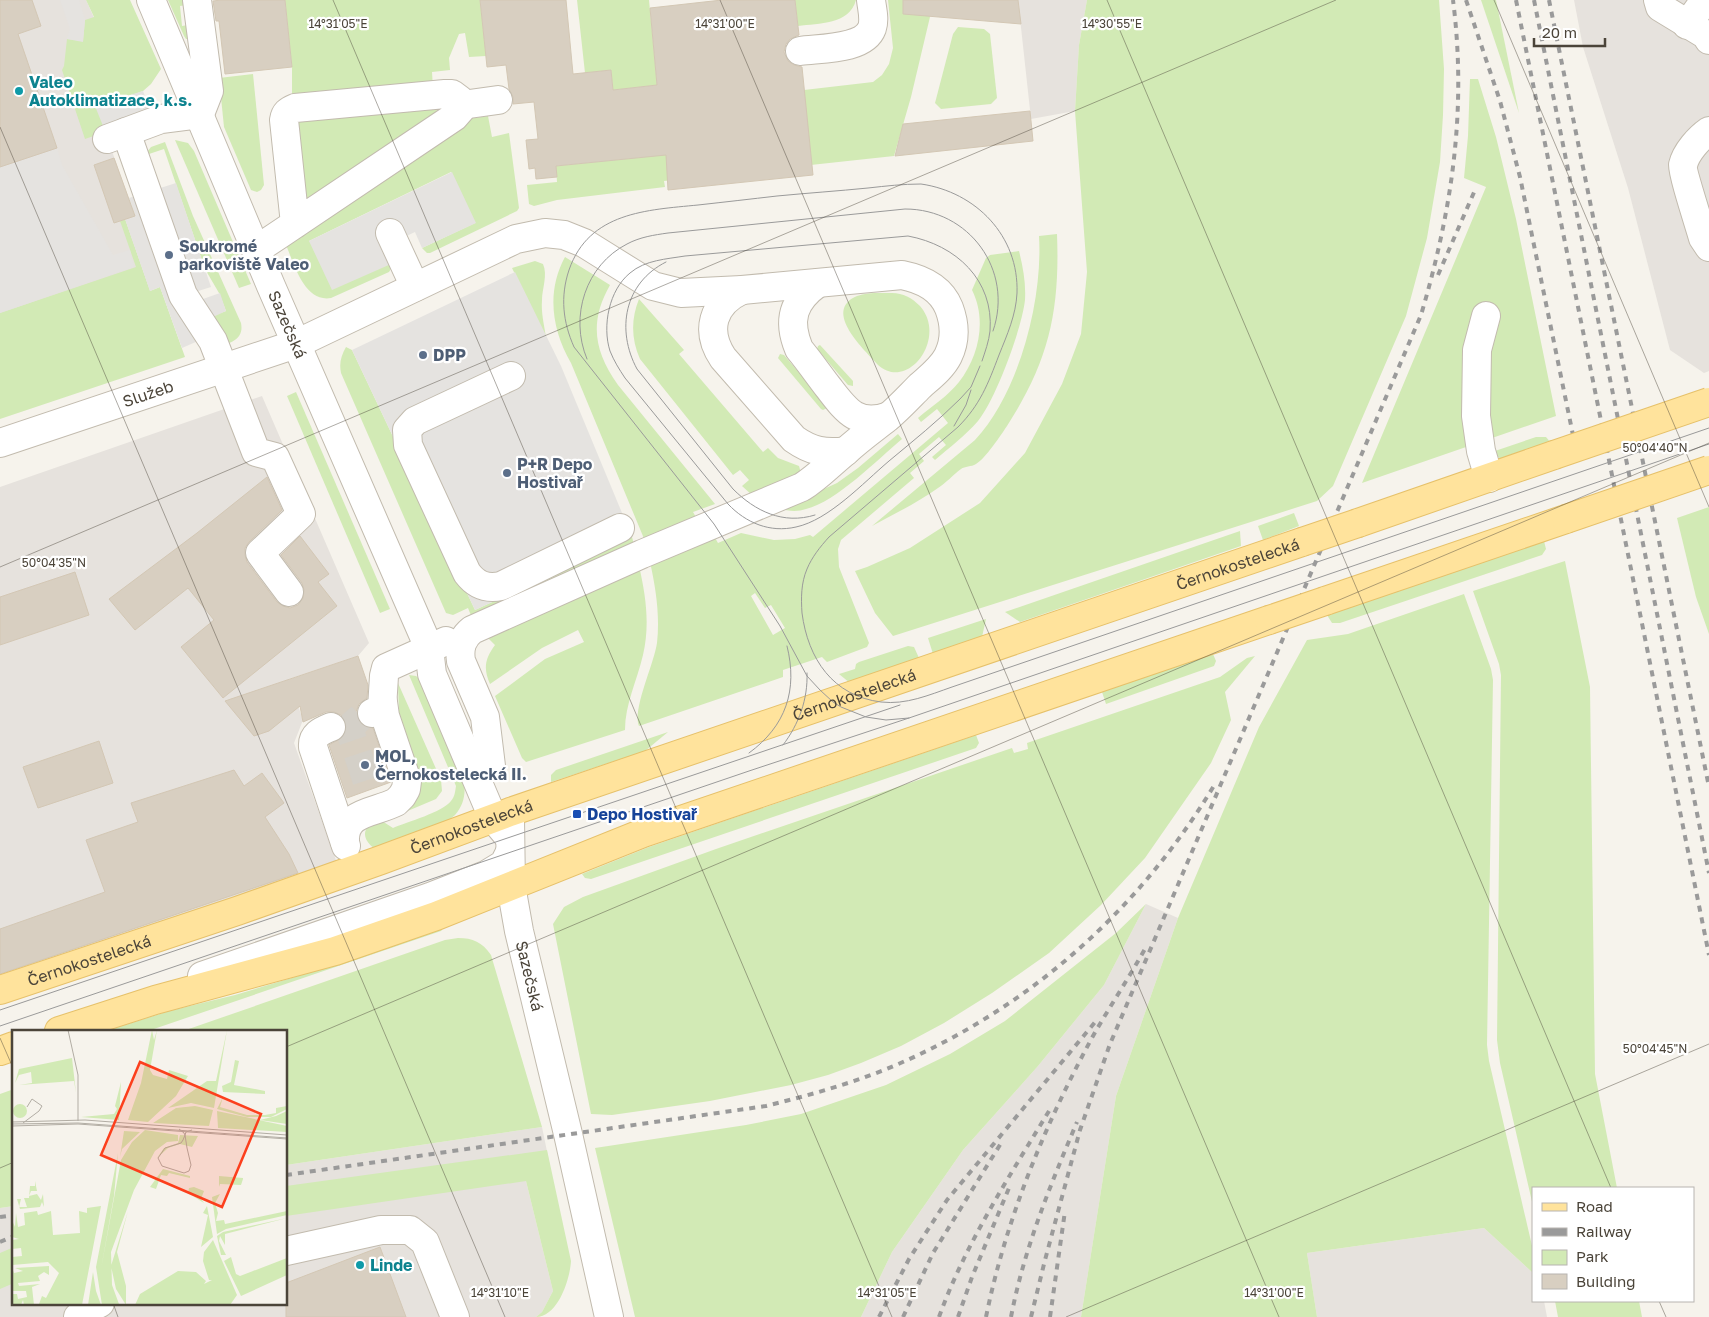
<svg xmlns="http://www.w3.org/2000/svg" width="1709" height="1317" font-family="'Golos Text',sans-serif">
<style>
.industrial{fill:#e6e2dd}
.green{fill:#d2eab5;fill-rule:evenodd}
.parking{fill:#e5e3e0}
.building{fill:#d8cfc1;stroke:#d3c7b4}
.lines{fill:none;stroke-linecap:round;stroke-linejoin:round}
.minor-tunnel{stroke:#d4d0c8;stroke-width:28;stroke-dasharray:28 14;stroke-linecap:butt}
.minor-casing{stroke:#c2bbae;stroke-width:30}
.major-casing{stroke:#e6c16a;stroke-width:30}
.minor{stroke:#fff;stroke-width:28}
.major{stroke:#ffe39c;stroke-width:28}
.tram{stroke:#9a9a9a;stroke-width:1}
.rail{stroke:#9a9a9a;stroke-width:4;stroke-dasharray:6 6;stroke-linecap:butt}
.major-bridge-casing{stroke:#e6c16a;stroke-width:30;stroke-linecap:butt}
.major-bridge{stroke:#ffe39c;stroke-width:28}
.ticks{fill:none;stroke:#4b4439;stroke-width:1;stroke-opacity:0.45}
.culture-dot{fill:#0f9aa8;stroke:#fff;stroke-width:2}
.service-dot{fill:#5c6f8a;stroke:#fff;stroke-width:2}
.transit-dot{fill:#1a4fb4;stroke:#fff;stroke-width:2}
.labels{text-anchor:middle;stroke-width:4.5;stroke-linejoin:round;paint-order:stroke}
.culture-label{font-size:16px;font-weight:bold;fill:#0d838f;stroke:#fff;text-anchor:start}
.service-label{font-size:16px;font-weight:bold;fill:#4e5e75;stroke:#fff;text-anchor:start}
.street-label{font-size:16px;fill:#4b4439;stroke:#fff}
.transit-label{font-size:16px;font-weight:bold;fill:#164399;stroke:#fff;text-anchor:start}
.inset-road{fill:none;stroke:#b2ada4;stroke-width:1}
.view{fill:#fc3f1d;fill-opacity:0.15;stroke:#fc3f1d;stroke-width:2.5}
.inset-edge{fill:none;stroke:#4b4439;stroke-width:2.5}
.ticks-label{font-size:12px;text-anchor:middle;fill:#4b4439;stroke:#fff;stroke-width:4.5;stroke-linejoin:round;paint-order:stroke}
</style>
<rect width="100%" height="100%" fill="#f6f3ec"/>
<!-- industrial -->
<g class="industrial">
<path d="M0,0H86L129,96L96,106L135,216L125,219L150,291L0,404Z"/>
<path d="M1018,0H1087L1079,45L1075,111L1031,119Z"/>
<path d="M1574,0H1709V371L1704,373L1670,350L1628,188L1583,47Z"/>
<path d="M262,396L369,643L358,656L289,679L303,720L294,743L337,863L0,977V487Z"/>
<path d="M1146,904L1178,918L1116,1096L1081,1317H861L892,1252L963,1150L1038,1066L1104,985Z"/>
<path d="M542,1127L550,1166L526,1181L553,1291L542,1312L536,1317H0V1208L14,1206V1303H286V1165Z"/>
<path d="M1484,1228L1533,1273V1301H1544L1547,1317H1317L1307,1253Z"/>
</g>
<!-- green -->
<g class="green">
<path d="M86,0H130L161,69L151,84L143,91L129,96L105,132L85,139L62,70L64,66L67,39L83,41L85,20L94,17Z"/>
<path d="M168,0H184L187,5L180,6L182,26L188,25L189,39H186L184,36Z"/>
<path d="M285,0H480L486,56L469,57L465,33L459,34L449,58L450,70L432,72L433,88L294,99L292,94V67Z"/>
<path d="M577,0H649L657,85L613,90L611,70L585,73Z"/>
<path d="M795,0H856C849,25 819,23 798,26Z"/>
<path d="M888,0H934L911,97L894,156L664,181L665,187L557,200L534,206L529,204L527,185L557,182L556,166L644,157L804,90L873,82L882,75L889,64L893,48Z"/>
<path d="M1087,0H1439L1444,69L1443,115L1440,162L1427,238L1406,316L1333,486L1317,501L893,636L875,613L855,571L867,567L910,548L980,503L1025,453L1062,384L1081,334L1087,272L1075,111L1079,45Z"/>
<path d="M1481,0H1496L1519,113Z"/>
<path d="M958,27L984,29L990,34L997,98L991,104L941,109L935,103L953,34Z"/>
<path d="M253,74L264,185L261,190L257,192L251,190L224,127L219,78Z"/>
<path d="M1470,79H1478L1496,137L1516,219L1556,416L1362,483L1486,187L1464,178L1468,136Z"/>
<path d="M436,105L438,120L308,200L304,197L295,120Z"/>
<path d="M488,116L492,137L509,133L519,208L517,211L430,253H427L422,248L475,223L451,172L309,241L391,264L392,267L389,272L331,298C303,303 293,260 284,240L468,119Z"/>
<path d="M175,140L188,143L194,151L251,284L239,288Z"/>
<path d="M165,142L193,216L241,323C244,338 233,342 221,346L212,316L226,311L219,293L205,269L164,149L149,154L147,152L151,147Z"/>
<path d="M125,219L150,291L160,287L185,357L0,419V313L136,267L120,221Z"/>
<path d="M1057,234C1060,311 1049,361 1007,426C1001,435 985,459 976,464C971,467 965,466 961,469C953,475 946,483 938,488C917,503 894,514 872,526L975,440C1019,393 1043,300 1039,236Z"/>
<path d="M1019,251C1023,267 1026,283 1025,300C1022,328 996,399 978,421C965,436 950,447 935,460L932,457L946,445L939,437L919,454L924,461L910,473L914,478L841,540L838,549L839,567L869,643L867,647L827,662L822,657L783,670V677L639,726C632,710 654,664 657,643C660,616 656,589 650,562L714,536L718,543L741,533L774,540L795,539L810,535L813,537L948,423L937,409L921,422L918,418C932,406 948,396 959,382C979,356 987,320 972,290L986,258L990,255ZM755,593L765,608L771,605L785,628L773,635L751,596Z"/>
<path d="M565,257L610,285C589,322 594,351 618,385L715,504L693,512L697,519L645,541L571,363C552,330 546,292 565,257Z"/>
<path d="M535,261L543,264C548,275 542,289 542,300C541,313 544,324 546,337L512,268Z"/>
<path d="M892,293C903,293 912,298 920,306C948,338 908,392 878,365C866,351 821,311 857,296C867,292 881,293 892,293Z"/>
<path d="M639,299L684,350L679,354L763,452L768,448L778,458L799,466L801,473L753,496L742,486L749,480L740,470L733,475L640,359C631,339 631,319 639,299Z"/>
<path d="M820,345L853,381V386L848,385L817,349L818,346Z"/>
<path d="M346,347L352,350L475,610L632,537L634,545L472,618L468,608L453,615L446,613L341,373C339,363 341,356 346,347Z"/>
<path d="M780,354L784,355L826,404L827,408L823,410L821,409L778,358Z"/>
<path d="M296,392L390,609L380,613L287,396Z"/>
<path d="M898,434L902,439C878,459 836,502 806,509C798,512 788,511 780,509L837,483L858,468Z"/>
<path d="M1536,437H1546L1551,443L1502,460L1492,452Z"/>
<path d="M1709,507V634L1696,597L1677,518Z"/>
<path d="M1294,513L1299,526L1263,540L1258,526Z"/>
<path d="M1240,531L1241,546L1020,622L1005,612Z"/>
<path d="M1544,541L1546,549L1542,555L1340,623H1332L1327,615Z"/>
<path d="M1565,561L1590,687L1595,1074L1617,1188H1533V1206L1500,1063L1497,1040L1501,675L1499,664L1473,591Z"/>
<path d="M639,566C646,596 650,625 643,655C637,681 625,704 625,730L526,762L522,758L495,696L545,659L584,642L578,630L542,648L490,684C483,668 485,659 495,645L488,638Z"/>
<path d="M1464,594L1491,669L1493,680L1487,1045L1489,1061L1533,1250V1273L1484,1228L1307,1253L1317,1317H1081L1116,1096L1178,918L1259,727L1307,640L1348,634Z"/>
<path d="M986,619L982,637L933,654L928,638Z"/>
<path d="M908,646L914,647L919,658L850,683L839,674L855,669L856,664L859,662Z"/>
<path d="M1213,654L1216,661L1214,666L1106,704L1102,692Z"/>
<path d="M1255,656L1225,692L1231,720L1211,763L1145,858L1101,905L1049,953L992,993L944,1023L901,1046L861,1063L828,1075L791,1085L710,1101L612,1115L591,1114L553,924L564,907L583,897L716,849L1012,748L1014,753L1028,749L1027,743L1220,677L1247,658Z"/>
<path d="M409,675L416,676L421,680L464,782C466,795 463,806 455,815C445,826 390,842 374,848C366,843 360,831 371,825C374,823 379,822 382,821L393,828C407,822 443,812 451,801C455,796 455,792 456,786Z"/>
<path d="M398,683L441,780L442,791L436,799L391,818L399,717Z"/>
<path d="M668,732L645,751L551,782V775L556,770Z"/>
<path d="M976,735L979,743L976,748L591,879L585,878L582,874L649,847Z"/>
<path d="M1146,904L1104,985L1038,1066L963,1150L892,1252L861,1317H635L595,1148L746,1125L801,1114L886,1085L950,1054L1005,1021L1116,933Z"/>
<path d="M444,927L441,931L148,1031H106L169,1011L235,995L298,976Z"/>
<path d="M458,938C473,938 482,942 491,955L542,1127L286,1165V1031H183L445,940Z"/>
<path d="M14,1089V1206L0,1208V1094Z"/>
<path d="M547,1150L571,1261C570,1279 558,1317 536,1317L542,1312L553,1291L526,1181L286,1216V1186Z"/>
<path d="M14,1247V1283L0,1289V1253Z"/>
<path d="M1555,1301H1639L1642,1317H1558Z"/>
</g>
<!-- parking -->
<g class="parking">
<path d="M60,0H79L85,20L83,42L67,39L70,29Z"/>
<path d="M143,91L150,109L103,126L95,106Z"/>
<path d="M57,148L62,165L113,255L130,250L134,267L0,313V167Z"/>
<path d="M452,172L476,223L422,248L415,232L383,247L391,264L332,290L309,241Z"/>
<path d="M176,183L211,287L195,292L203,299L220,293L226,311L213,317L198,341L182,348L160,287L150,291L125,219L135,216L129,198Z"/>
<path d="M515,272L561,366L632,537L475,610L352,350Z"/>
</g>
<!-- building -->
<g class="building">
<path d="M0,0H32L41,26L18,34L57,148L0,167Z"/>
<path d="M221,0H285L292,67L225,74L219,21H216L213,1Z"/>
<path d="M480,0H566L573,74L611,70L613,90L657,85L650,8L722,0H795L799,35L790,39L786,44L784,52L788,61L794,65L802,67L813,175L668,190L666,155L556,166L557,177L536,179L535,168L529,169L526,140L538,139L534,102L513,104V97L509,89L506,65L487,67Z"/>
<path d="M903,0H1018L1021,24L903,14Z"/>
<path d="M1030,111L1033,141L895,156L903,124Z"/>
<path d="M114,158L135,216L114,223L94,165Z"/>
<path d="M267,477L282,510L249,542L245,548V555L247,562L277,602L283,606L290,608L298,605L303,598L304,590L302,583L281,555L300,536L329,574L318,582L337,606L223,698L181,647L214,620L188,588L135,630L109,599L197,533Z"/>
<path d="M75,572L89,615L0,645V597Z"/>
<path d="M358,656L368,685L367,698L359,704L356,712L358,720L364,726L373,728L391,782L347,798L329,745L343,737L346,730V722L341,715L334,712H326L303,722L300,706L269,731L254,736L225,701Z"/>
<path d="M99,741L113,783L38,808L23,767Z"/>
<path d="M234,770L244,786L262,773L284,803L265,817L289,854L298,873L0,974V929L105,892L86,840L138,822L131,803Z"/>
<path d="M380,1247L406,1317H286V1283Z"/>
</g>
<g class="lines">
<!-- minor-tunnel -->
<path class="minor-tunnel" d="M361,717L352,725L351,734L370,791"/>
<!-- minor casing -->
<g class="minor-casing">
<g id="minor">
<path id="s1" d="M151,0L271,286L429,648L432,674L493,818L509,837"/>
<path d="M1658,0L1660,7L1706,35L1709,40"/>
<path d="M1687,25L1705,0"/>
<path d="M800,51C820,48 864,50 872,28C875,19 872,9 871,0"/>
<path d="M462,105L498,100"/>
<path d="M1709,131C1699,138 1686,152 1683,165C1682,172 1700,227 1703,238L1709,247"/>
<path d="M126,132L183,295L213,341L256,452L275,457L301,514L260,553L289,592"/>
<path d="M107,139L161,119L200,114L209,91L197,0"/>
<path d="M390,233L415,287"/>
<path d="M256,250L277,236L454,117L461,109L460,100L452,94H445L295,108C288,111 285,113 284,120L295,224"/>
<path d="M818,283C793,301 787,320 799,349C809,361 818,374 828,387C845,409 857,428 889,416"/>
<path d="M742,290C712,304 705,331 723,358L794,439C811,451 825,454 846,451"/>
<path d="M1486,316L1477,350L1476,416L1481,451L1489,478"/>
<path d="M511,376L415,421L407,430L408,445L467,573C476,585 486,589 501,586L620,528"/>
<path id="s2" d="M0,443L296,344L516,239L545,233L564,235L584,243L653,286L681,293L742,290L902,275C922,279 941,288 949,308C955,324 956,340 948,356C942,368 930,377 920,386C909,397 899,408 887,418C873,429 859,439 846,451C831,463 818,477 802,487L642,554L472,630C462,638 459,648 461,661L485,717L491,766"/>
<path d="M372,713L382,708L384,676L386,668L446,641"/>
<path d="M331,727C321,731 312,735 313,747L346,846"/>
<path id="s3" d="M510,819L511,886L519,931L568,1134L609,1317"/>
<path d="M345,842C343,811 375,813 396,802L402,796L406,789L407,781L385,716L383,702"/>
<path d="M202,976L430,897L486,875L504,864L510,852"/>
<path d="M286,1251L381,1230H410L425,1242L455,1317"/>
<path d="M78,1317L90,1308L100,1303"/>
</g>
</g>
<!-- major casing -->
<g class="major-casing">
<g id="major">
<path d="M1358,523L1554,455"/>
<path d="M1325,601L1566,519"/>
<path id="s4" d="M0,990L237,911L381,860L510,812L1302,542"/>
<path d="M59,1031L155,1000L335,951L436,916L643,833L1269,620"/>
<path d="M0,1051L14,1046"/>
</g>
</g>
<!-- minor -->
<use href="#minor" class="minor"/>
<!-- major -->
<use href="#major" class="major"/>
<!-- tram -->
<g class="tram">
<path d="M666,262C624,283 616,330 637,369L733,489C755,511 783,525 815,515"/>
<path d="M587,359C569,316 586,265 627,244C640,237 654,235 668,233L905,209C969,209 1014,270 993,331"/>
<path d="M980,366L971,387L960,399C938,421 913,441 889,461C863,483 829,520 796,527C770,533 746,523 728,504L625,378C619,369 614,361 610,351C602,326 609,290 630,273C645,260 667,259 685,256L908,236C956,245 994,280 990,331C989,341 985,352 982,361"/>
<path d="M954,426L966,405L971,390"/>
<path d="M909,718L886,720L866,717L841,707L833,702L820,690L807,676L780,626L714,524L574,347C563,322 560,297 569,270C589,212 647,210 698,205C725,202 751,199 777,196C808,193 838,191 868,188C886,186 903,184 921,184C976,192 1019,236 1017,293C1016,315 1007,335 999,355C988,384 980,405 958,427L829,537C820,547 812,557 807,569C801,583 801,598 802,613C808,659 833,696 881,702C906,705 929,695 952,687L1709,428"/>
<path d="M783,745C799,724 808,699 807,673"/>
<path d="M749,753C786,726 798,690 787,646"/>
<path d="M0,1010L900,705"/>
<path d="M0,1026L749,771L909,718L1709,444"/>
</g>
<!-- rail -->
<g class="rail">
<path d="M1466,0L1500,101L1520,177L1573,435"/>
<path d="M1516,0L1709,955"/>
<path d="M1534,0L1709,873"/>
<path d="M1549,0L1709,787"/>
<path d="M1438,275L1475,190"/>
<path d="M286,1175L766,1106C810,1095 854,1083 896,1065C1031,1007 1140,909 1215,784"/>
<path d="M0,1217L14,1215"/>
<path d="M0,1242L14,1236"/>
<path d="M879,1317L909,1259L947,1200L1096,1021"/>
<path d="M903,1317L933,1253L1003,1140"/>
<path d="M939,1317C966,1242 1011,1174 1052,1106"/>
<path d="M958,1317L972,1277L1009,1188"/>
<path d="M986,1317C1006,1219 1045,1124 1093,1036C1110,1006 1129,978 1146,947"/>
<path d="M1011,1317C1024,1249 1050,1186 1077,1122"/>
<path d="M1031,1317L1045,1260L1080,1130L1110,1044L1421,315C1452,210 1467,110 1453,0"/>
<path d="M1050,1317L1065,1211"/>
</g>
<!-- major-bridge casing -->
<g class="major-bridge-casing">
<g id="major-bridge">
<path d="M1554,455L1709,402"/>
<path d="M1566,519L1709,470"/>
<path d="M1302,542L1358,523"/>
<path d="M1269,620L1325,601"/>
</g>
</g>
<!-- major-bridge -->
<use href="#major-bridge" class="major-bridge"/>
</g>
<!-- ticks -->
<path class="ticks" d="M333,0L892,1317M720,0L1279,1317M1107,0L1611,1188M1494,0L1709,507M0,127L505,1317M0,567L1336,0M0,1038L14,1070M286,1047L1709,443M0,1168L14,1162M1659,1301L1666,1317M113,1303L118,1317M1066,1317L1709,1044"/>
<!-- markers -->
<g class="culture-dot">
<circle cx="19" cy="91" r="5"/>
<circle cx="360" cy="1265" r="5"/>
</g>
<g class="service-dot">
<circle cx="169" cy="255" r="5"/>
<circle cx="423" cy="355" r="5"/>
<circle cx="507" cy="473" r="5"/>
<circle cx="365" cy="765" r="5"/>
</g>
<rect class="transit-dot" x="572" y="809" width="10" height="10" rx="2.5"/>
<g class="labels">
<!-- culture labels -->
<g class="culture-label">
<text x="29" y="88">Valeo<tspan x="29" dy="18">Autoklimatizace, k.s.</tspan></text>
<text x="370" y="1271">Linde</text>
</g>
<!-- service labels -->
<g class="service-label">
<text x="179" y="252">Soukromé<tspan x="179" dy="18">parkoviště Valeo</tspan></text>
<text x="433" y="361">DPP</text>
<text x="517" y="470">P+R Depo<tspan x="517" dy="18">Hostivař</tspan></text>
<text x="375" y="762">MOL,<tspan x="375" dy="18">Černokostelecká II.</tspan></text>
</g>
<!-- street labels -->
<g class="street-label">
<text dy="6" stroke="none"><textPath href="#s1" startOffset="352">Sazečská</textPath></text>
<text dy="6" stroke="none"><textPath href="#s2" startOffset="156">Služeb</textPath></text>
<text dy="6" stroke="none"><textPath href="#s4" startOffset="1309">Černokostelecká</textPath></text>
<text dy="6" stroke="none"><textPath href="#s4" startOffset="904">Černokostelecká</textPath></text>
<text dy="6" stroke="none"><textPath href="#s4" startOffset="499">Černokostelecká</textPath></text>
<text dy="6" stroke="none"><textPath href="#s4" startOffset="94">Černokostelecká</textPath></text>
<text dy="6" stroke="none"><textPath href="#s3" startOffset="159">Sazečská</textPath></text>
</g>
<!-- transit labels -->
<g class="transit-label">
<text x="587" y="820">Depo Hostivař</text>
</g>
</g>
<!-- overview -->
<g transform="translate(12 1030)">
<rect width="275" height="275" fill="#f6f3ec"/>
<path d="M140,0L142,10L145,0L138,40L141,45L155,49L157,40L176,46L164,66L136,92L116,90L129,53ZM215,0L202,78L179,73L156,78L195,51H204ZM60,28L64,63L62,51L7,55L20,53L19,42L7,45L3,53L6,54L3,53L7,39ZM223,30L227,31L222,55L253,61V64L211,62L210,56L219,52ZM109,52L107,90L69,87L102,84L105,79L103,76ZM211,67L208,77L235,85H253L264,83V78L275,76V79L259,87H235L205,79ZM1 81a7 7 0 1 1 14 0a7 7 0 1 1-14 0ZM183,76L201,80L197,96L141,93L164,78ZM205,81L275,96V102L206,98ZM275,81V94L248,90L264,86ZM133,100L166,105V111L155,112L143,121L122,160L99,222L100,255L107,274L112,275H90L84,237L106,123L102,166L89,239L109,130L120,112ZM112,101L128,102L110,119L108,127ZM168,105L186,106L180,117L168,114L156,118L145,128L152,118L166,113ZM151,139L178,146V148L157,143L155,146L149,145L144,159L138,157ZM207,146L231,148V149L229,155L208,154L207,157ZM23,151L25,161H19L17,166L25,164L29,170L31,164L32,177L30,172L28,177L8,179L5,169H9L7,177H15L12,168H17L18,156H23ZM182,157L192,161L189,169L192,173L176,163L177,158ZM208,164L203,173L206,183L204,191L212,190L213,194L275,181V185L214,199L205,204L200,167ZM89,176L70,275L27,274L30,266L34,268L47,243L36,232L0,235V227L10,226L9,218L0,219V210L7,209L0,207V190L3,197L4,183L6,197L13,195L12,183L25,181L26,185L39,181L41,205L68,203L67,181L75,183V178ZM195,176L201,207L189,217L196,185L191,183ZM116,181L105,222L114,256V275L104,259L99,236ZM275,188L213,204V215L208,206L207,211L214,225H209L205,206L211,202ZM201,210L225,265L218,275H123L128,264L166,241L184,242L194,251L192,254L200,250H197L191,231L192,222ZM219,227L224,244L228,246L275,228V245L229,266L212,231ZM37,236V245L32,242L26,246L28,251L6,253L7,256L28,254L20,257L22,275H12L11,270L9,275H0V264H5L6,269L15,267L14,261H0V238L2,243L11,241L3,238ZM81,242L84,261L89,275H76Z" fill="#d2eab5"/>
<path class="inset-road" d="M56,0L66,45V91M0,92L73,90L275,105M11,93L27,81L30,76L20,69L15,77M0,94L66,93L275,108M0,96L66,94L275,109M167,99L172,103L173,105L175,118L179,135L177,141L172,143L150,136L146,128L153,118L169,113L171,110L173,105L174,102L180,100"/>
<path class="view" d="M128,32L249,84L210,177L89,125Z"/>
<rect width="275" height="275" class="inset-edge"/>
</g>
<g class="ticks-label">
<text x="338" y="28">14°31'05"E</text>
<text x="725" y="28">14°31'00"E</text>
<text x="1112" y="28">14°30'55"E</text>
<text x="1655" y="452">50°04'40"N</text>
<text x="54" y="567">50°04'35"N</text>
<text x="1655" y="1053">50°04'45"N</text>
<text x="500" y="1297">14°31'10"E</text>
<text x="887" y="1297">14°31'05"E</text>
<text x="1274" y="1297">14°31'00"E</text>
</g>
<!-- legend -->
<rect x="1532" y="1187" width="162" height="115" fill="#ffffff" stroke="#b7b4b0"/>
<rect x="1542" y="1203" width="25" height="8" fill="#ffe39c" stroke="#b7b4b0"/>
<text x="1576" y="1212" font-size="15" fill="#4b4439">Road</text>
<rect x="1542" y="1228" width="25" height="8" fill="#9a9a9a" stroke="#b7b4b0"/>
<text x="1576" y="1237" font-size="15" fill="#4b4439">Railway</text>
<rect x="1542" y="1250" width="25" height="15" fill="#d2eab5" stroke="#b7b4b0"/>
<text x="1576" y="1262" font-size="15" fill="#4b4439">Park</text>
<rect x="1542" y="1274" width="25" height="15" fill="#d8cfc1" stroke="#b7b4b0"/>
<text x="1576" y="1287" font-size="15" fill="#4b4439">Building</text>
<!-- scale -->
<path d="M1534 38v8h71v-8" fill="none" stroke="#4b4439" stroke-width="2.5"/>
<text x="1542" y="38" font-size="15" fill="#4b4439" stroke="#ffffff" stroke-width="4" paint-order="stroke">20 m</text>
</svg>
